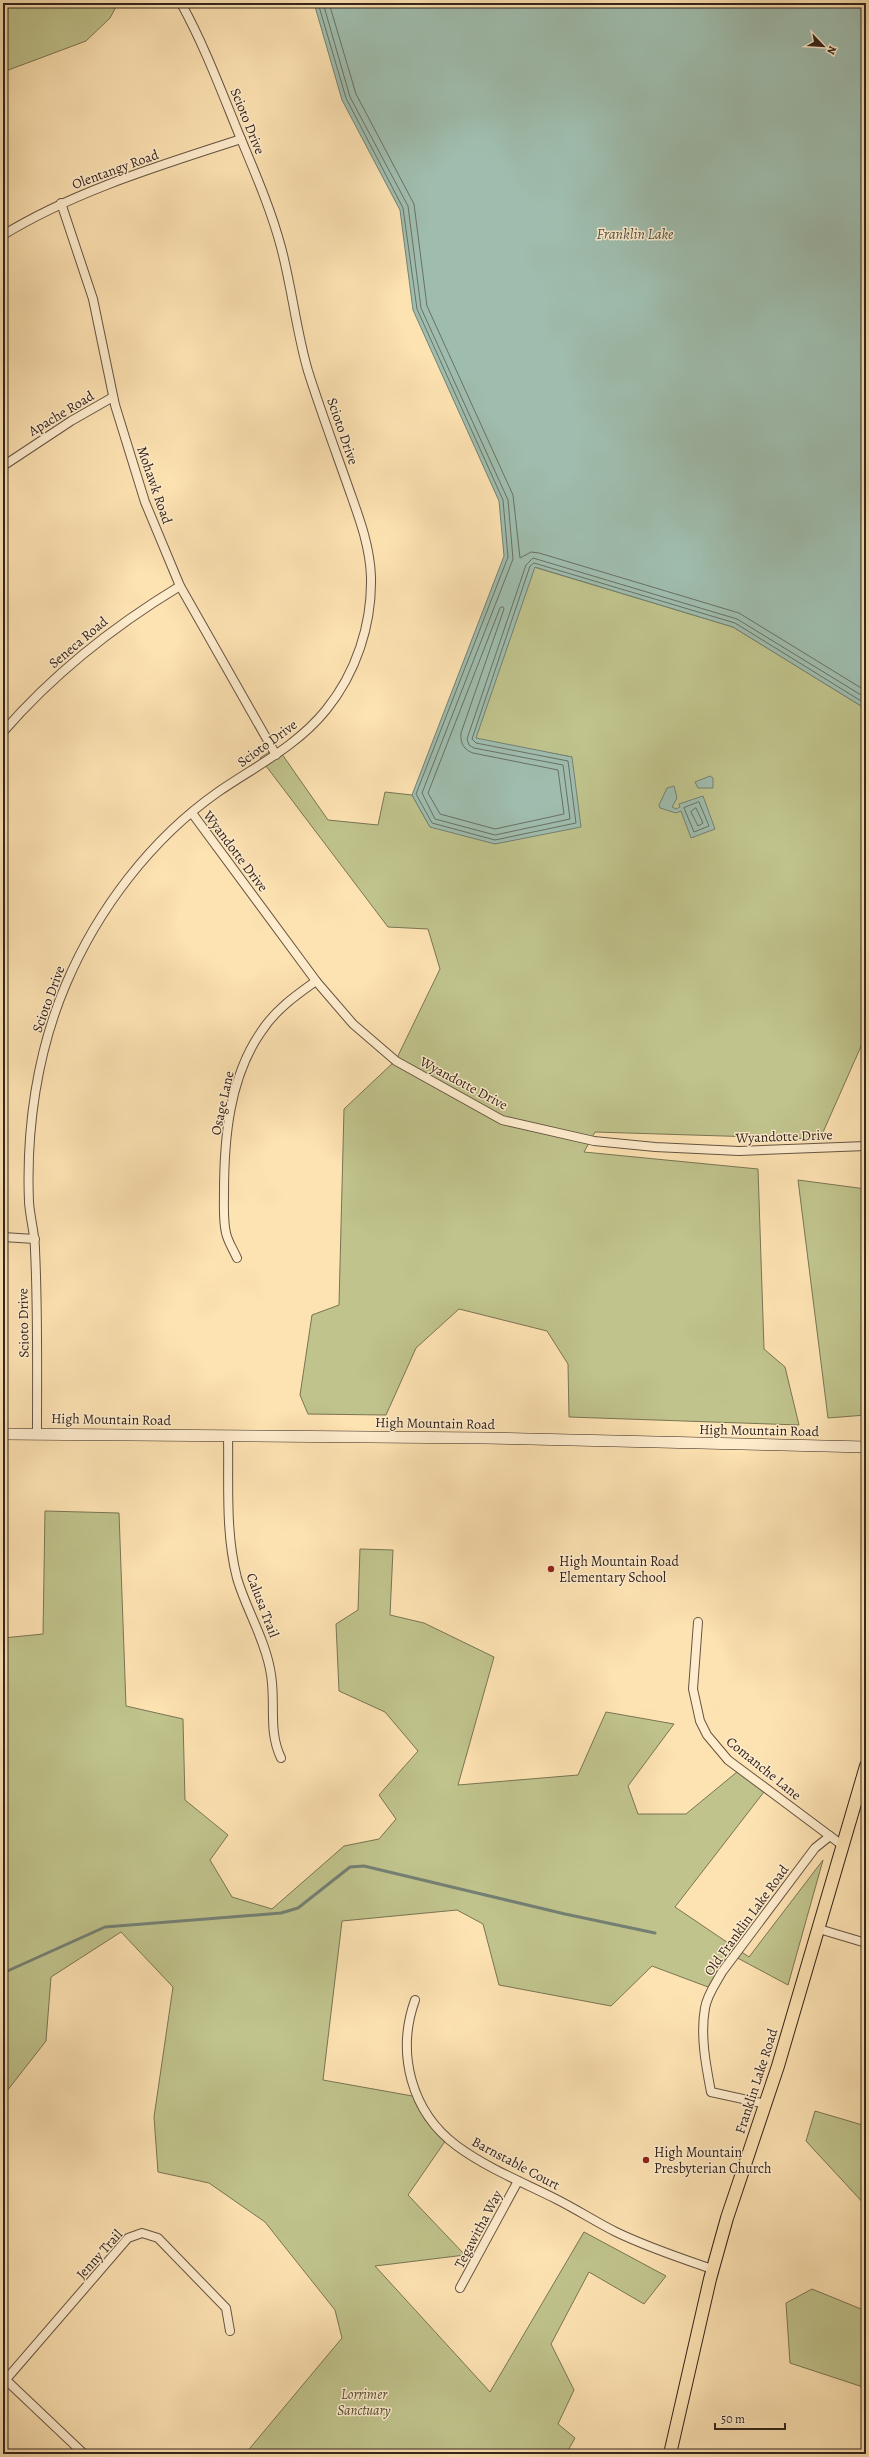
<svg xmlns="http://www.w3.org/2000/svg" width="869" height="2457" font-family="Alegreya,serif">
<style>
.green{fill:#c0c38c;stroke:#7a7454}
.water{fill:#9fbdae;stroke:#748074}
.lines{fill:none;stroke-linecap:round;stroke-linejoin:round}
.shore{stroke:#6a7065;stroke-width:1}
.stream{stroke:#748074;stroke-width:3}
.street-casing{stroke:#665442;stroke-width:10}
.secondary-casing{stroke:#34241c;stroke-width:12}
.primary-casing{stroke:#34241c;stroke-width:14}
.street{stroke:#feeccd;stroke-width:8}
.secondary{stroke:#feeccd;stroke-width:11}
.primary{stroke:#fde2b2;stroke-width:12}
.poi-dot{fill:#8f2418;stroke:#feeccd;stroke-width:1.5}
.labels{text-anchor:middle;stroke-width:3;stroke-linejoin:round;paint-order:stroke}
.street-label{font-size:14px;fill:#34241c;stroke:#feeccd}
.poi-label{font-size:14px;fill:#34241c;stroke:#feeccd;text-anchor:start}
.park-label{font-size:14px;font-style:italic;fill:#574c38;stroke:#feeccd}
.water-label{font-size:15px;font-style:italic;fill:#545248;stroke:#feeccd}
</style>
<rect width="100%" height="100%" fill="#fde2b2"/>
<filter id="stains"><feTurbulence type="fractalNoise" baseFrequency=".005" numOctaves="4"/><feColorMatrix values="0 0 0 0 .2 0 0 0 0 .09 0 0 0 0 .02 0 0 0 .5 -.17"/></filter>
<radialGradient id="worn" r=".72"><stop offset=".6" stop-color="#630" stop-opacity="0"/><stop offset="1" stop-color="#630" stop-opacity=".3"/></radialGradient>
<!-- green -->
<g class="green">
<path d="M3,3H118L110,18L86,41L3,72Z"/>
<path d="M534,567L733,627L866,709V1035L820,1139L595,1132L584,1152L758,1169L764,1349L785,1367L799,1425L569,1417L568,1364L547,1331L459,1309L416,1348L386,1415L308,1414L300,1395L312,1315L339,1305L344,1109L396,1060L440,969L428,929L388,927L260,758L277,747L328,820L378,825L385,792L412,795L430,827L572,757L475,739Z"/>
<path d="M798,1180L866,1189V1415L828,1418Z"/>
<path d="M45,1511L119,1513L126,1706L183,1719L185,1800L228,1835L210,1860L232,1897L272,1909L344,1846L379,1839L396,1819L379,1795L418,1751L385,1712L339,1691L336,1624L358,1610L360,1549L393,1550L390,1615L424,1623L494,1657L458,1785L578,1775L606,1712L674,1724L628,1786L638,1814H686L743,1767L767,1788L675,1907L749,1957L823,1860L788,1985L730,1954L708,1987L652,1966L611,2006L499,1985L483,1924L457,1910L342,1921L323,2080L418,2097L446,2140L408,2195L465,2255L375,2266L490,2392L584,2232L666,2276L644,2304L589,2272L551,2344L574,2390L558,2424L575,2438L566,2454H245L342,2338L335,2310L265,2222L209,2183L158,2172L154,2117L173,1987L121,1932L51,1977L46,2041L3,2096V1638L43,1634Z"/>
<path d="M815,2111L866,2126V2206L806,2141Z"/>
<path d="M812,2289L866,2311V2388L790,2363L786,2303Z"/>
</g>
<!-- water -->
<g class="water">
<path d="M314,3H866V709L733,627L535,567L476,738L572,757L581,827L495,844L430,827L412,795L504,556L499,501L413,310L400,210L342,100Z"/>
<path d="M710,776L713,778V788H698L695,782Z"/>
<path d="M674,786L677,798L672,807L676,809L680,807L679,804L703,796L715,829L691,838L681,811L676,813L660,808L659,805L667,788Z"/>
</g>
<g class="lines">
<!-- shore -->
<g class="shore">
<path d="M318,3L346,98L403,208L417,309L503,500L508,557L416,794L432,823L495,840L576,823L568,761L476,743L472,739L530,566L534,563L735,623L866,704"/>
<path d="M323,3L350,97L408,206L421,308L508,500L513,559L422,793L435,819L495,835L570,819L563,765L474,748L469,745L467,739L526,565L533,558L737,619L866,698"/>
<path d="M329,3L356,94L414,204L427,306L513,495L520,558L531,552L539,553L739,613L866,691"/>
<path d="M503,607L504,609L461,733C460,743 464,750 473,753L558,770L564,814L495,829L440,814L428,793L500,608Z"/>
<path d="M699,802L709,826L694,832L684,808Z"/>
<path d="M696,808L703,823L698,826L691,812Z"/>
</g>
<!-- stream -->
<path class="stream" d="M3,1973L105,1927L281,1913L298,1908L350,1867L364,1866L565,1914L655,1933"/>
<!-- street casing -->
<g class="street-casing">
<g id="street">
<path d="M61,203L93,299L115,405L145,502L180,586L276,755"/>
<path d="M3,235C77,190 159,166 241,139"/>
<path d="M3,466L71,421L113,397"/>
<path d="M3,732C54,673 114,626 180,586"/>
<path d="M192,813L316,981L353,1024L396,1061L502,1120L594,1141L655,1147L739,1151L866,1146"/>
<path d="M3,1237L35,1239"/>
<path d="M237,1258C233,1249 228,1242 226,1233C223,1220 224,1206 224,1193C224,1139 229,1078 261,1032C275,1010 295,996 316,981"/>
<path d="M37,1434C37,1373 38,1311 35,1250C35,1234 30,1218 29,1202C26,1129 37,1052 66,984C98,909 151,839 218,792C256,766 297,746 326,710C356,673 372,625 371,577C370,547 360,520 350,492C336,452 321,412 308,371C296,330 292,288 281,247C270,206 252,166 236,127C219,85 203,43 181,3"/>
<path d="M228,1436C229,1482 225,1532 237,1578C246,1609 264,1637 270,1669C277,1700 267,1729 281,1758"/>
<path d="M698,1622L693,1689L700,1721L707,1735L728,1760L842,1845"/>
<path d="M819,1929L866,1943"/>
<path d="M415,2000C396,2053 411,2112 457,2146C487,2168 522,2182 556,2199C576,2209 596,2222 616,2232C647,2247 680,2258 712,2269"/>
<path d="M766,2104L711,2092C706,2066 700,2035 705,2008C707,1995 716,1983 722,1972L815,1848L830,1836"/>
<path d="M460,2288L518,2181"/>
<path d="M6,2380L84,2454"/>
<path d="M3,2383L128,2238L142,2233L158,2238L226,2308L230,2331"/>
</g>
</g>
<!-- secondary casing -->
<g class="secondary-casing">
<path id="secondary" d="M3,1434L485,1438L866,1447"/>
</g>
<!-- primary casing -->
<g class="primary-casing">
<path id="primary" d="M670,2454L710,2279L727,2218L778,2066L866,1766"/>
</g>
<!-- street -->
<use href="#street" class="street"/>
<!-- secondary -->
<use href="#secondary" class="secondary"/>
<!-- primary -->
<use href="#primary" class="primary"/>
</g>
<!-- markers -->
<g class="poi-dot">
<circle cx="551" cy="1569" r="4"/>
<circle cx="646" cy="2160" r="4"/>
</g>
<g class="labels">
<!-- street labels -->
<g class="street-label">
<text transform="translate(248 121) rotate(68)" y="5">Scioto Drive</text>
<text transform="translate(115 169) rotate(-20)" y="5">Olentangy Road</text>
<text transform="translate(61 413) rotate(-31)" y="5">Apache Road</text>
<text transform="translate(343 431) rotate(71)" y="5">Scioto Drive</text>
<text transform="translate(155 485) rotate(71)" y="5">Mohawk Road</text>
<text transform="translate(78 642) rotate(-40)" y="5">Seneca Road</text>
<text transform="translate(267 743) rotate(-36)" y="5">Scioto Drive</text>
<text transform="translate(236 851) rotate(53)" y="5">Wyandotte Drive</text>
<text transform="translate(48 999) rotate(-70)" y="5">Scioto Drive</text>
<text transform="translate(464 1083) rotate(28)" y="5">Wyandotte Drive</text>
<text transform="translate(222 1103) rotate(-78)" y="5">Osage Lane</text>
<text transform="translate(784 1136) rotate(-2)" y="5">Wyandotte Drive</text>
<text transform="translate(23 1323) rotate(-91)" y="5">Scioto Drive</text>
<text transform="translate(111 1419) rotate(1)" y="5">High Mountain Road</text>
<text transform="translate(435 1423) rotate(1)" y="5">High Mountain Road</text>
<text transform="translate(759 1430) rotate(1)" y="5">High Mountain Road</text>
<text transform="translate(263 1605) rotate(69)" y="5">Calusa Trail</text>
<text transform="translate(764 1768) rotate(39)" y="5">Comanche Lane</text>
<text transform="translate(746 1920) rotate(-54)" y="5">Old Franklin Lake Road</text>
<text transform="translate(756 2081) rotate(-72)" y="5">Franklin Lake Road</text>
<text transform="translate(516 2163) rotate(28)" y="5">Barnstable Court</text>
<text transform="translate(478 2229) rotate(-62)" y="5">Tegawitha Way</text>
<text transform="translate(99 2254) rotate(-48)" y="5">Jenny Trail</text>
</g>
<!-- poi labels -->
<g class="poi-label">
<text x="559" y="1566">High Mountain Road<tspan x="559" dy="16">Elementary School</tspan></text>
<text x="654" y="2157">High Mountain<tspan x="654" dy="16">Presbyterian Church</tspan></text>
</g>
<!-- park labels -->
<g class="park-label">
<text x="364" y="2399">Lorrimer<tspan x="364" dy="16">Sanctuary</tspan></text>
</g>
<!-- water labels -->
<g class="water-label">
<text x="635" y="239">Franklin Lake</text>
</g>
</g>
<!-- margin -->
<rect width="869" height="2457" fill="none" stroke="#fde2b2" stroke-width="16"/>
<rect x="4" y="4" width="861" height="2449" fill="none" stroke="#34241c" stroke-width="2"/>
<rect x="8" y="8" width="853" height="2441" fill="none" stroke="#34241c"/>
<!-- north arrow -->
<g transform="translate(823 46) rotate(115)" stroke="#feeccd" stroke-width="3" paint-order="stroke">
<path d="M0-3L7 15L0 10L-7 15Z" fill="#34241c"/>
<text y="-6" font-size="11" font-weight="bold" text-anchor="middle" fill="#34241c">N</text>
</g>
<!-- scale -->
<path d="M715 2423v6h70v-6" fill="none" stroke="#34241c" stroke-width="2"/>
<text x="721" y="2423" font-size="12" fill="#34241c" stroke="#feeccd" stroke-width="3" paint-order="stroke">50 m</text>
<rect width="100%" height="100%" filter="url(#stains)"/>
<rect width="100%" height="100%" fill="url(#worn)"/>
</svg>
